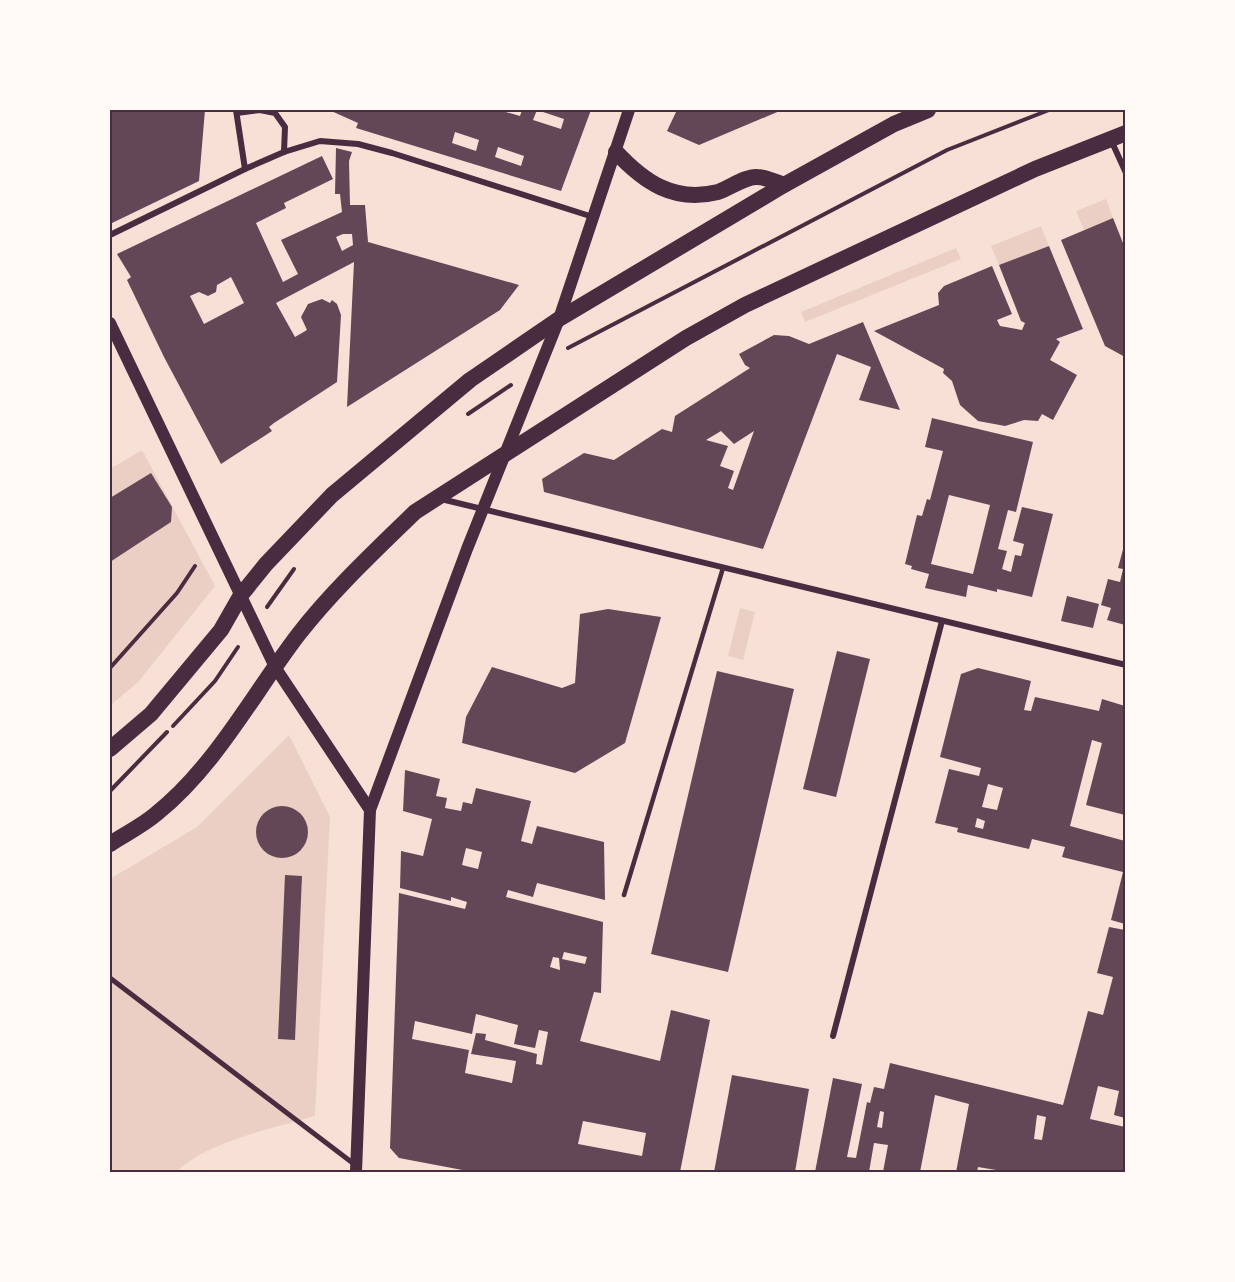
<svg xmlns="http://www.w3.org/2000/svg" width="1235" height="1282" font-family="Lato,sans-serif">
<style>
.green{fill:#ebcfc5}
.building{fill:#644757;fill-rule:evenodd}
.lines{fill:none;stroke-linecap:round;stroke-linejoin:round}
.path{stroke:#4a2c40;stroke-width:4}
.service{stroke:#4a2c40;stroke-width:4.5}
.pedestrian{stroke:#4a2c40;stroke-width:5}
.minor{stroke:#4a2c40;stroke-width:6}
.secondary{stroke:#4a2c40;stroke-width:12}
.trunk{stroke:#4a2c40;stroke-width:16}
.neatline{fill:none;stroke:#4a2c40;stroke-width:2}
</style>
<rect width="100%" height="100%" fill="#f7e1d7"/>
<!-- green -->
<g class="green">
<path d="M1106,199L1113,218L1084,230L1076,211Z"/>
<path d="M1041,226L1049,246L999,265L991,246Z"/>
<path d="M956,248L961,259L805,322L801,312Z"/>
<path d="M142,450L215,586L138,682L110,706V469Z"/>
<path d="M740,608L755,612L743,660L728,656Z"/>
<path d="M289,735L330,817L315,1116C277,1127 203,1143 177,1172H110V879L197,827Z"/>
</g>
<!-- building -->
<g class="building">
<path d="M110,110H205L199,181L110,224Z"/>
<path d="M329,110H499L520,116L522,110H591L561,191L356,128L358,123ZM537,110L564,119L561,129L533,120ZM455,132L479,140L476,151L452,143ZM498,147L524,156L521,166L495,157Z"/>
<path d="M677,110H782L699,145L667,131Z"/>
<path d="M336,148L352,152L349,161L350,205H365L368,242L519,285L500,310L347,407L354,262L276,303L295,337L307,330L301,317L308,304L322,299L330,303L332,300L337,304L341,315L337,382L274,423L269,427L272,431L221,464L164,357L127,280L131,277L117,254L322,156L333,179L284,203L286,208L256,223L283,282L298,274L281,240L342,212L340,194H335ZM343,234H352L353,245L342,251L336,237ZM231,277L244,303L204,324L190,296L199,292L208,296L216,292L217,285Z"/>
<path d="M1113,218L1125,248V357L1105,346L1061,240Z"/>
<path d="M1049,246L1083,329L1056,339L1060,342L1050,360L1077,375L1053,420L1042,414L1038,421L1024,420L1005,426L978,421L960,405L952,381L943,373L944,369L874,331L939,305L938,293L944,286L992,266L1012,314L997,320L1000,326L1022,330L1025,323L1021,321L999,265Z"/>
<path d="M863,322L900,410L859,400L871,367L837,354L763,549L544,492L542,479L584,453L614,460L662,429L672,432L675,416L750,368L745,365L739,354L774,335L789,336L809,344ZM721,431L734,444L754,431L733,490L728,488L734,471L720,466L728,446L706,440Z"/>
<path d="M932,418L1033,442L1016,512L1008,510L998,549L1007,551L1002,569L1011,572L1015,555L1021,556L1024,544L1013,541L1022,507L1053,514L1032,597L997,589V592L968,585L966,597L925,588L929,574L911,569L912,566L905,564L917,515L922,516L927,499L930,500L943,451L925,447ZM949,495L990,505L973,574L931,564Z"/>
<path d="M151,473L172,507L171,522L110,562V498Z"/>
<path d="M1125,542V625L1107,620L1111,608L1101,605L1108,579L1120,582L1123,569L1118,568Z"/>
<path d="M1067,596L1099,604L1093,628L1061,621Z"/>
<path d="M608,609L661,617L625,743L575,773L462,743L466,717L492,667L562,688L575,683L580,614Z"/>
<path d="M837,651L870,659L836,797L803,789Z"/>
<path d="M978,668L1031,681L1024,710L1031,711L1035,697L1099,711L1102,699L1125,706V815L1086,805L1102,743L1092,740L1070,826L1125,841V924L1111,920L1123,872L1062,857L1065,847L1032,839L1029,849L957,832L958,828L935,823L949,769L979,776L981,768L940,757L961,674ZM988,784L1003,788L997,810L982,807ZM977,818L985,821L983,829L975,827Z"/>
<path d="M717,671L794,689L728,972L651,954Z"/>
<path d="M405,770L440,779L436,796L447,798L445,808L461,811L463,802L472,804L476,788L531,801L521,841L532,844L537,826L604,842L605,900L537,883L533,897L508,890L506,897L603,922L601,993L594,992L580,1041L660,1061L671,1010L710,1020L680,1172H473L399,1158L390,1148L399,893L465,909L467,902L451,897V901L400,888L401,851L423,856L432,819L403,811ZM466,848L482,852L478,869L462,865ZM564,952L587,957L585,964L562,959ZM553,957L559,958L560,970L550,967ZM476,1014L518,1025L514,1044L535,1048L539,1030L548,1032L542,1065L536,1064L537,1054L485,1040L486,1034L476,1033L471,1054L516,1061L512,1083L465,1073L469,1050L412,1039L415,1021L472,1034ZM583,1121L646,1133L642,1156L578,1144Z"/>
<circle cx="282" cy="832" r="26"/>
<path d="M285,875L302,876L295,1040L278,1039Z"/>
<path d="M1109,927L1125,930V1118L1114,1115L1119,1091L1098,1086L1090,1119L1125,1127V1172H1008L978,1167L977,1172H956L969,1104L935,1095L920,1172H883L888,1145L874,1143L869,1172H815L833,1078L862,1084L847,1157L856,1158L867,1102L870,1103L874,1087L884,1089L890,1063L1063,1105L1088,1011L1103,1015L1113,977L1097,973ZM880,1111L884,1112L882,1128L877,1127ZM1037,1115L1046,1117L1042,1140L1034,1139Z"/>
<path d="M732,1075L809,1089L795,1172H714Z"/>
</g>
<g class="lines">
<!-- path -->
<g class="path">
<path d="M568,348L947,150L1049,110"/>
<path d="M468,414L511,385"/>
<path d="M267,607L294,569"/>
<path d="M110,668L177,593L195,566"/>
<path d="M173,726L215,681L238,647"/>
<path d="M110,791L167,732"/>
</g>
<!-- service -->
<path class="service" d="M624,895L723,568"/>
<!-- pedestrian -->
<path class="pedestrian" d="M110,978L354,1164"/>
<!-- minor -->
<g class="minor">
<path d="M236,110L245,169"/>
<path d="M237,113L260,110L275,113L285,127L284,152"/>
<path d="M1111,140L1126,173"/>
<path d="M110,235L245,169L284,152L320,141L358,144L392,153L593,217"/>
<path d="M441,499L1126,665"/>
<path d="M833,1036L942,621"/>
</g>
<!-- secondary -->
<g class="secondary">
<path d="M110,323L275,667L370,810L356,1172"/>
<path d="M370,810L467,549L559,319L629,110"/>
</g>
<!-- trunk -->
<g class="trunk">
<path d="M616,152C644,182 674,203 718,192C730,188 746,176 757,177C766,177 776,182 784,185"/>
<path d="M110,749L151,714L221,630L241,595L266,564L332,495L470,380L559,319L784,185L894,124L928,110"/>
<path d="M110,844C125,834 142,826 156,814C215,767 253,694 298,635C332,591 375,551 415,512L686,338L745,305L1035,169L1126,133"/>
</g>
</g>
<!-- border -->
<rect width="1235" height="1282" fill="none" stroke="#fffaf5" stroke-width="222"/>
<rect x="111" y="111" width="1013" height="1060" class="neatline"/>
</svg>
